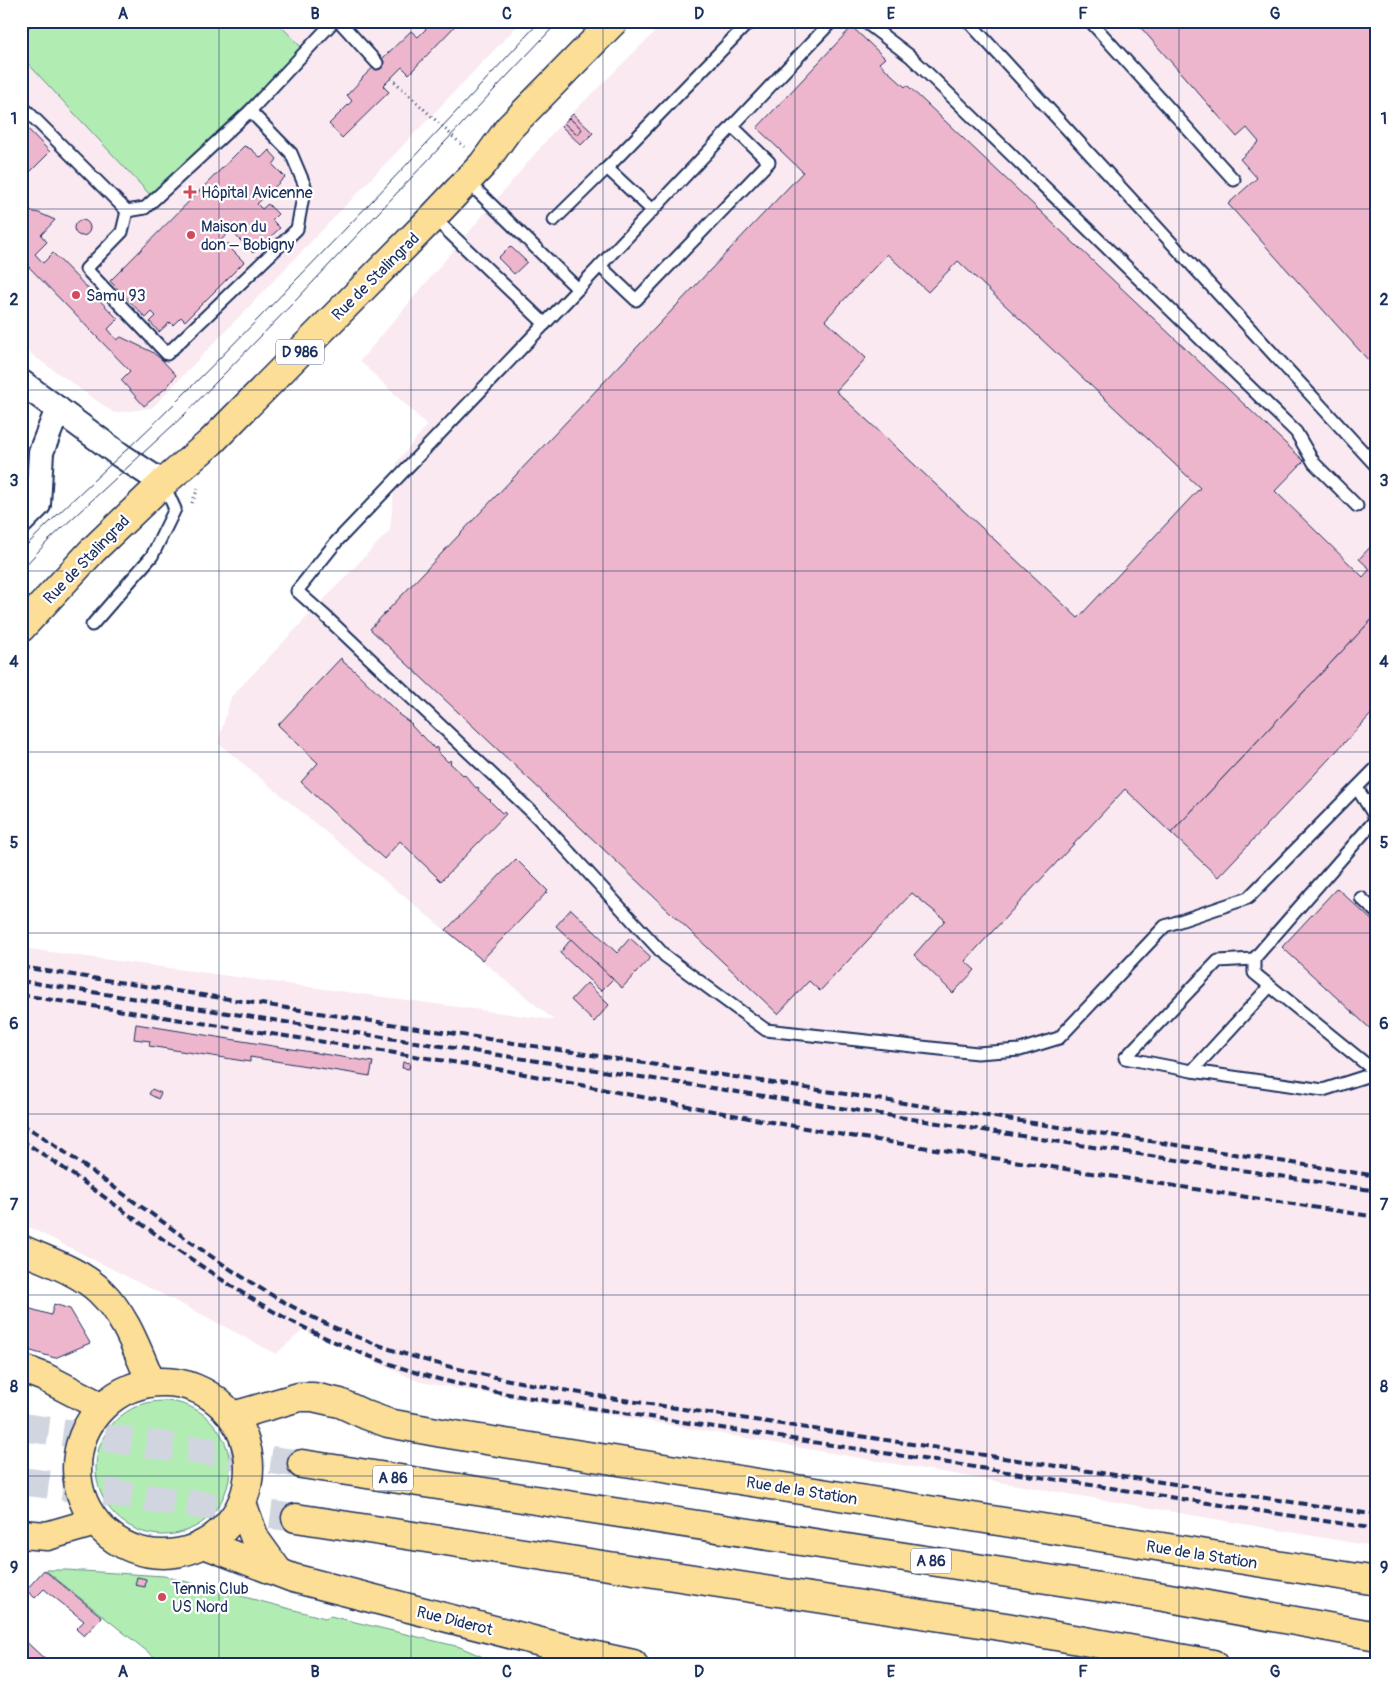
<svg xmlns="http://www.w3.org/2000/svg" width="1398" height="1685" font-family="Pangolin,sans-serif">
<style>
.built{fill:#fae9f0}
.green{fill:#b1edb3;stroke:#668e88}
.building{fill:#edb6cd;stroke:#1b2f5e;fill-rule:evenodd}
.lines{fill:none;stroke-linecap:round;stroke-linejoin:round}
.highway-tunnel{stroke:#d1d5df;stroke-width:28;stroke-dasharray:28 14;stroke-linecap:butt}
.lane-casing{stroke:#1b2f5e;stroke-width:15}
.street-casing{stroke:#1b2f5e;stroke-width:28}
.primary-casing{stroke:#1b2f5e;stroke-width:31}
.highway-casing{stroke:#1b2f5e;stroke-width:31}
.path{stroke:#1b2f5e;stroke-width:3;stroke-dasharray:1 4;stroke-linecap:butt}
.lane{stroke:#fff;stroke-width:11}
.street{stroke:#fff;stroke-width:24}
.primary{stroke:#fcde96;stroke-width:28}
.highway{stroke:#fcde96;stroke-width:28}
.tram{stroke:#1b2f5e;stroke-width:1}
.rail{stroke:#1b2f5e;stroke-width:4;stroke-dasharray:8 4;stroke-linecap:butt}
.grid{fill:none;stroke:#1b2f5e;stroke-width:1;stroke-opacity:0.55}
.poi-dot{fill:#d1495b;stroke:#fff;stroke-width:2}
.labels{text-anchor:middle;stroke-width:4.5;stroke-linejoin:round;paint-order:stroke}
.shield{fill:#fff;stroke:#5f6d8e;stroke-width:1}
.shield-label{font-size:15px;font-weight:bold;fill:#1b2f5e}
.poi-label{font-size:16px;fill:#1b2f5e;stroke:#fff;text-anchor:start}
.street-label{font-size:16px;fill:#1b2f5e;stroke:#fff}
.neatline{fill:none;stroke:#1b2f5e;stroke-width:2}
.grid-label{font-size:16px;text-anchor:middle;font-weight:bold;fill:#1b2f5e}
</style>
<rect width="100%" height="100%" fill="#fff"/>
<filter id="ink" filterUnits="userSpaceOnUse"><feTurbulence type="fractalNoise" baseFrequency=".02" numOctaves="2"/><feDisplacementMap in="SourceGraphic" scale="10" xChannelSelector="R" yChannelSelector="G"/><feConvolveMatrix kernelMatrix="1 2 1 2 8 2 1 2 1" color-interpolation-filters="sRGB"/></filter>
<g filter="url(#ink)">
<!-- built -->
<g class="built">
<path d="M21,21H522L152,408L114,413L21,347Z"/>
<path d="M666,21H1377V1547L420,1382L303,1330L276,1354L203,1315L21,1223V948L554,1020L218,743L231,697L390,530L397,462L427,425L360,361L556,129Z"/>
</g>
<!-- green -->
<g class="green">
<path d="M36,21H276L302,48L153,198L21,56V36Z"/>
<circle cx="163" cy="1468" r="67"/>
<path d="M45,1570H66L164,1576L325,1618L330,1616L460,1647L499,1664H451L449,1662L448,1664H163Z"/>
</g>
<!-- building -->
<g class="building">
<path d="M434,21H448L454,27L409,74L402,67L383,86L389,92L342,138L329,124L352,101L347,95L362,79H361L411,31L418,37Z"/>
<path d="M1135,21H1377V354L1369,361L1228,204L1257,178L1240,159L1259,142L1247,128L1237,137Z"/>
<path d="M850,25L885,58L879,63L905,87L907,85L1304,461L1275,491L1363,577L1370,569L1359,559L1376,541L1377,542V614L1171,833L1125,789L965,961L975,970L953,993L914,955L945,920L912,893L820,991L809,981L778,1014L370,629L803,172L757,128L850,29L848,27ZM887,254L928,292L958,261L1200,488L1078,618L836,391L866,358L825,320Z"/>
<path d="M573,114L593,133L581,145L561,126L564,123L577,135L582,129L569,118Z"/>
<path d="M569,118L582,129L577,135L564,123Z"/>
<path d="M26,127L50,152L21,181V131Z"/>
<path d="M244,146L251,149L261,158L269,150L277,159L273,165L285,177L257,204L262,209L268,204L278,214L272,220L280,228L253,253L231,231L221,240L225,244H229L232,250L244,262L185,321L181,317L173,325L170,322L159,332L150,322L156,316L152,312L146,318L110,281Z"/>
<path d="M21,209L39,213L55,220L41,235L47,242L35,254L43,263L53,253L118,319L108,329L117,340L121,337L152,352L161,359L176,375L167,387L144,406L121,380L130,371L28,266L21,272Z"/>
<circle cx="82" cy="228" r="8"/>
<path d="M510,246L527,262L514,274L498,258Z"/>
<path d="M1377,614V708L1218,877L1171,833Z"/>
<path d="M341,658L342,661L355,671L397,712V711L399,713L398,714L412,724L411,725L421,736L422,735L435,749L436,747L438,749L437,751L448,762L450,760L451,762L450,763L463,775L464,774L476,788L477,787L479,788L478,790L489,800L490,799L491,802L502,813L504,812L506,814L441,881L400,841L384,859L301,782L318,763L278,725Z"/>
<path d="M516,859L548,891L482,960L446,930Z"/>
<path d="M1337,888L1377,925V1035L1282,947Z"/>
<path d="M571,909L617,953L630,938L651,957L622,988L556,926Z"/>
<path d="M571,939L613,979L601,991L560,953Z"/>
<path d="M587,983L609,1005L594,1022L571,1000Z"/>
<path d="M136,1024L373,1062L370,1076L250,1057V1062L149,1046L150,1041L134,1039Z"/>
<path d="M403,1062L410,1063L409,1069L402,1068Z"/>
<path d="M152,1089L161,1093L158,1099L149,1094Z"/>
<path d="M54,1304L70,1309L90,1343L55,1358L21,1348V1306L51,1315Z"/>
<path d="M44,1570L102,1617L84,1636L76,1629L84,1621L44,1589L35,1598L26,1590Z"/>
<path d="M137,1577L146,1579L145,1587L135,1585Z"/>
<path d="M21,1637L49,1663V1664H21Z"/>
</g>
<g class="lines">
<!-- highway-tunnel -->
<g class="highway-tunnel">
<path d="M21,1427L302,1464"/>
<path d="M21,1481L296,1518"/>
</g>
<!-- lane casing -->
<g class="lane-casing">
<g id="lane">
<path d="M339,21L377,63"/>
<path d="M864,21L910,56L1296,432L1314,463L1357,506"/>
<path d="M968,21L1377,467"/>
<path d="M1090,21L1234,180"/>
<path d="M21,105L127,211"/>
<path d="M250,111L291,153L305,186L297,229L167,354L86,269L122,232L127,211L145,208Z"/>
<path d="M250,111L334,21"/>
<path d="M607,168L750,21"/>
<path d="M467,181L578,289L832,21"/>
<path d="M433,217L545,324"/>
<path d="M554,220L607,168L652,210"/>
<path d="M600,266L636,300L769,162L732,126"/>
<path d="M578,289L337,541L297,591L324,615L536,816L665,956L766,1030L977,1053L1020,1050L1059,1038L1165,926L1248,898L1377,767"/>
<path d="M92,625L152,556L175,509L163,483"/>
<path d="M1357,788L1377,820"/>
<path d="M1376,819L1254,959V973L1377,1073"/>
<path d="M1361,898L1377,913"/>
<path d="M1254,959L1218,961L1125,1058L1192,1071L1323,1090L1376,1073"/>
<path d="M1192,1071L1270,986"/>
</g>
</g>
<!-- street casing -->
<g class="street-casing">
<g id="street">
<path d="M21,382L120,455L163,483"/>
<path d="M21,522L38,505L41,452L58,409"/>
</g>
</g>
<!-- primary casing -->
<g class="primary-casing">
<g id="primary">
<path d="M21,628L93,550L163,483L211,442L433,217L483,164L509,128L614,21"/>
<path d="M21,1249C47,1261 79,1271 100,1291C126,1316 137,1350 151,1382"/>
<path d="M21,1368L44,1377L102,1407"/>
<circle cx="163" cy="1468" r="86"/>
<path d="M233,1416L299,1397H313L340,1403L366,1415L388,1423L442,1433L1377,1581"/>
<path d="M242,1503L255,1539L278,1571"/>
<path d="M21,1534L47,1536L95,1522"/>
<path d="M204,1544L293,1578L587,1654L633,1664"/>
</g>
</g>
<!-- highway casing -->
<g class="highway-casing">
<g id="highway">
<path d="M302,1464L1164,1597L1377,1636"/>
<path d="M296,1518L1006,1627L1213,1664"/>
</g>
</g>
<!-- path -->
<g class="path">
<path d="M391,78L464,147"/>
<path d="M192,503L198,488"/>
</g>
<!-- lane -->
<use href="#lane" class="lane"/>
<!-- street -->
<use href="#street" class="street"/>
<!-- primary -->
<use href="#primary" class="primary"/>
<!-- highway -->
<use href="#highway" class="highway"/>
<!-- tram -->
<g class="tram">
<path d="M21,551C70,500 124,454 174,404C299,279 421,151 540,21"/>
<path d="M21,570L48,541L184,415L297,299L559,21"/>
</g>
<!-- rail -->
<g class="rail">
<path d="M21,967L1377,1176"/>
<path d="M21,981L1377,1191"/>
<path d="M21,995L504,1070L749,1118L844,1135L1377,1217"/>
<path d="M21,1124L42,1136C83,1165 123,1194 163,1222C226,1268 292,1313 365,1340C442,1370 523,1383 604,1397L1377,1515"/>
<path d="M21,1140C106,1194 184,1260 271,1310C324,1340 383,1364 442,1380C493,1393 546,1400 598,1409L1377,1529"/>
</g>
</g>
</g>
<!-- grid -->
<path class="grid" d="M219,21V1664M411,21V1664M603,21V1664M795,21V1664M987,21V1664M1179,21V1664M21,209H1377M21,390H1377M21,571H1377M21,752H1377M21,933H1377M21,1114H1377M21,1295H1377M21,1476H1377"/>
<!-- markers -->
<g class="poi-dot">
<path d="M187.5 184.5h5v5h5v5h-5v5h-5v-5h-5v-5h5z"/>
<circle cx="191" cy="235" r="5"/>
<circle cx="76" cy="295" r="5"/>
<circle cx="162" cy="1597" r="5"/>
</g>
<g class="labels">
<!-- shield labels -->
<g class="shield">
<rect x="276" y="339.5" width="48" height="25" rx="4"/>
<rect x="373" y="1465.5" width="40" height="25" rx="4"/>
<rect x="911" y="1548.5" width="40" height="25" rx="4"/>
</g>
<g class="shield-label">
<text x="300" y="357">D 986</text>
<text x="393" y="1483">A 86</text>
<text x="931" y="1566">A 86</text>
</g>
<!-- poi labels -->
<g class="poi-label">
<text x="201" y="198">Hôpital Avicenne</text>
<text x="201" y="232">Maison du<tspan x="201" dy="18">don – Bobigny</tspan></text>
<text x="86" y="301">Samu 93</text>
<text x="172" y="1594">Tennis Club<tspan x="172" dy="18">US Nord</tspan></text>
</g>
<!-- street labels -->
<g class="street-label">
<text transform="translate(375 276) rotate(-45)" y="6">Rue de Stalingrad</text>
<text transform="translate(86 559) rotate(-46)" y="6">Rue de Stalingrad</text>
<text transform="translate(802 1490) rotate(9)" y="6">Rue de la Station</text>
<text transform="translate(1202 1554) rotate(9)" y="6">Rue de la Station</text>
<text transform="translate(455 1620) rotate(14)" y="6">Rue Diderot</text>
</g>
</g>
<!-- margin -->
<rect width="1398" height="1685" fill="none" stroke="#fff" stroke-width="55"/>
<rect x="28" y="28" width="1342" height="1630" class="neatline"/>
<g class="grid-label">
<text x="123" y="19">A</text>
<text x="315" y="19">B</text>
<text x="507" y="19">C</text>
<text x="699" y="19">D</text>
<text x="891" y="19">E</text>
<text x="1083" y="19">F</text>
<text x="1275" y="19">G</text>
<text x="14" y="124">1</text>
<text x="1384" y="124">1</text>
<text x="14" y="305">2</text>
<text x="1384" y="305">2</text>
<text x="14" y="486">3</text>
<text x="1384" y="486">3</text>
<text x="14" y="667">4</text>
<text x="1384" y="667">4</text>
<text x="14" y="848">5</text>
<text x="1384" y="848">5</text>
<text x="14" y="1029">6</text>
<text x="1384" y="1029">6</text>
<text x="14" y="1210">7</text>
<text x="1384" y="1210">7</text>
<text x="14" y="1392">8</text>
<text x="1384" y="1392">8</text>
<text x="14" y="1573">9</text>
<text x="1384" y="1573">9</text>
<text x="123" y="1677">A</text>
<text x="315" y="1677">B</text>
<text x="507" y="1677">C</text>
<text x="699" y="1677">D</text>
<text x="891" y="1677">E</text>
<text x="1083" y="1677">F</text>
<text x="1275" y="1677">G</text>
</g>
</svg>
